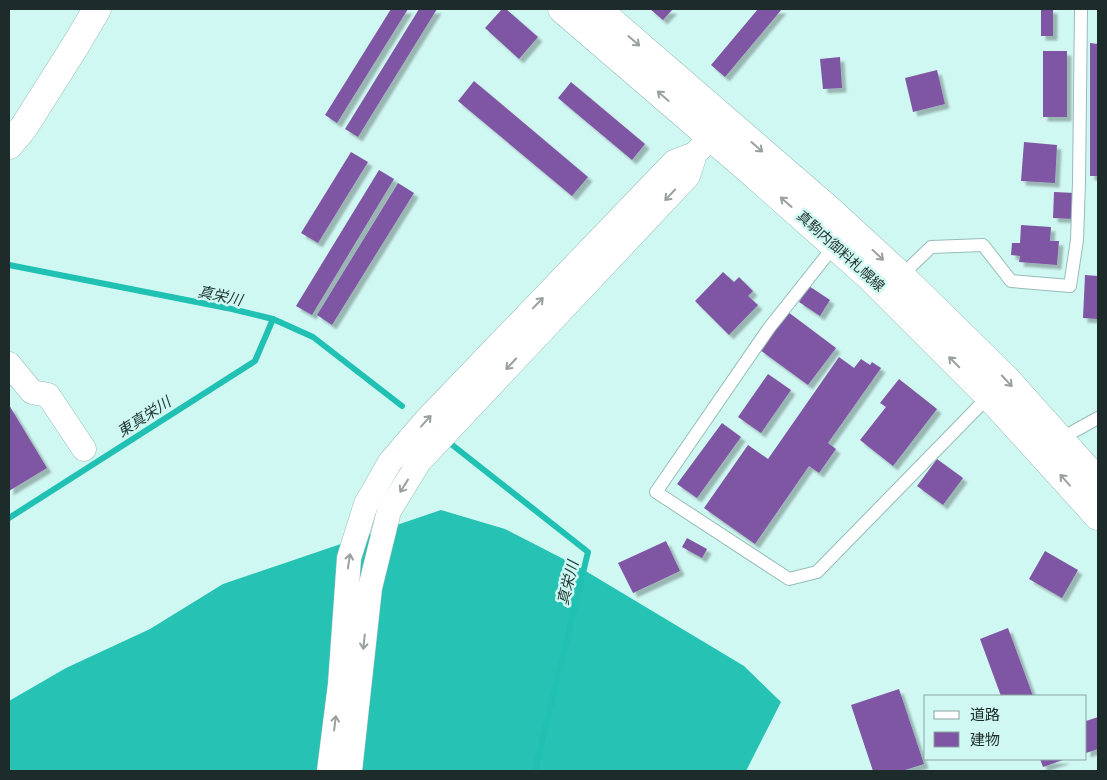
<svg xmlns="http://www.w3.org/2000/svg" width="1107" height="780" font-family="'IBM Plex Serif','Noto Sans JP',serif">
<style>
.forest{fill:#26c3b5}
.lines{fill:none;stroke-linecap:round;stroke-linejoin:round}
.stream{stroke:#20c1b3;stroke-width:6}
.building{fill:#7f56a3;filter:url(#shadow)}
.lane-casing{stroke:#96bcb7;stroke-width:14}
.street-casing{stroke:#96bcb7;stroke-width:25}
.secondary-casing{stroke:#96bcb7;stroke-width:29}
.lane{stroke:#fff;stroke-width:12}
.street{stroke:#fff;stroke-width:24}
.secondary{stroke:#fff;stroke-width:28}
.oneway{stroke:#99a09f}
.labels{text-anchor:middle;stroke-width:5;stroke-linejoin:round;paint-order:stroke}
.street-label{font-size:14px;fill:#1d2c2a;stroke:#d0f8f2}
.water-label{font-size:15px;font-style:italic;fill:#1f3734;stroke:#d0f8f2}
</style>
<defs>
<filter id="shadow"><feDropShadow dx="4.5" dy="4.5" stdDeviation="1" flood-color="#0004"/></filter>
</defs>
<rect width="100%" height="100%" fill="#d0f8f2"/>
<!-- forest -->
<path class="forest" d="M441,510L505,529L579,567L744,666L781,702L746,771H9V701L66,668L150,629L223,584Z"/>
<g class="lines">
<!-- stream -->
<g class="stream">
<path d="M9,265L232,309L273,319L313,337L402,406"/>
<path d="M446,440L588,552L535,771"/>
<path d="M9,518L255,361L273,319"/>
</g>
</g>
<!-- building -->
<g class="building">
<path d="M391,9H408L337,123L325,115Z"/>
<path d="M419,9H437L358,137L345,129Z"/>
<path d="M502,9H506L538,37L519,59L485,28Z"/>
<path d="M650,9H673L663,20Z"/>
<path d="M758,9H782L725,77L711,65Z"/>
<rect x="1041" y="9" width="12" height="27"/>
<path d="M1090,43L1098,44V176H1090Z"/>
<rect x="1043" y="51" width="24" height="66"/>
<path d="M840,57L842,88L823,89L820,59Z"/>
<path d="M937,70L945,104L913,112L905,78Z"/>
<path d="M474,81L588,177L572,196L458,101Z"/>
<path d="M571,82L645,144L632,160L558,98Z"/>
<path d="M1024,142L1057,145L1055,183L1021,181Z"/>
<path d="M351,152L368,162L318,243L301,233Z"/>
<path d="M379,170L394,179L312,315L296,306Z"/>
<path d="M398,183L414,193L332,325L317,315Z"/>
<path d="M1054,192L1075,193L1074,219L1053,218Z"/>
<path d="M1021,225L1051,227L1050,241H1059L1057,265L1019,262L1020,256L1011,255L1012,243H1020Z"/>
<path d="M723,272L734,282L739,277L753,291L748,296L758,305L729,335L695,301Z"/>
<path d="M1085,275L1098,276V319L1083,318Z"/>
<path d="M809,286L830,300L820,316L799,302Z"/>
<path d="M788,312L836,348L808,385L760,350Z"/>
<path d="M839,357L854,368L861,359L870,365L872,362L881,368L828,443L836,449L819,473L809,466L755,544L704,508L748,445L768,459Z"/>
<path d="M768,374L791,390L761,433L738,417Z"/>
<path d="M899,379L937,409L893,466L860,440L886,407L880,403Z"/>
<path d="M9,405L47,468L9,491Z"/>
<path d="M722,423L741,437L697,498L677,484Z"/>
<path d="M937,459L963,478L943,505L917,486Z"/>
<path d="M687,538L707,549L702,558L682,547Z"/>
<path d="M666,541L680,571L633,593L618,563Z"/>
<path d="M1045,551L1078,570L1062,598L1029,579Z"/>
<path d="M1008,628L1033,696H1001L980,639Z"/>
<path d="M899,689L924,764L902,771H873L851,705Z"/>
<path d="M1098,717V749L1086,753V721Z"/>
<path d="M1040,759H1066L1043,767Z"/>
</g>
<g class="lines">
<!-- lane casing -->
<g class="lane-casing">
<g id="lane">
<path d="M835,245L769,328L656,492L789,579L817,572L989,396"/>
<path d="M901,276L931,247L983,245L1011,281L1070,286L1077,240L1079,182L1081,9"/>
<path d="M1060,439L1098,418"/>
</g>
</g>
<!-- street casing -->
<g class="street-casing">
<g id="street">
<path d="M9,364L32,392L48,395L84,449"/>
<path d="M329,771L340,684L349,558L366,504L390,462L426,420L674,162L695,154"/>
<path d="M350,771L370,588L389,511L419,462L688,176L695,154L723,123"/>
</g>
</g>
<!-- secondary casing -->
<g class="secondary-casing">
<g id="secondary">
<path d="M562,9L755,175L869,276L989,396L1098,516"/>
<path d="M597,9L827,208L901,276L1005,378L1098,482"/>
<path d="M9,145L24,127L77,43L97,9"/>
</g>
</g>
<!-- lane -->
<use href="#lane" class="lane"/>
<!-- street -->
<use href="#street" class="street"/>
<!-- secondary -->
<use href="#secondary" class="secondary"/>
</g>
<!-- one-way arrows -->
<defs><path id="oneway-shaft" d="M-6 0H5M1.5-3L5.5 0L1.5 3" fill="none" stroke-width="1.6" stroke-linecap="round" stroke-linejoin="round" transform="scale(1.25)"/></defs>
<g class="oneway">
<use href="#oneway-shaft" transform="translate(634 41) rotate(41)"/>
<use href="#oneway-shaft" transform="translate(663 96) rotate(-139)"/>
<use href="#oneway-shaft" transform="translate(757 147) rotate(41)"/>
<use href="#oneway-shaft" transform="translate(670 195) rotate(133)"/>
<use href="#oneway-shaft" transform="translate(786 202) rotate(-139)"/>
<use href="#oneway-shaft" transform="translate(878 255) rotate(43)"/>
<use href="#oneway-shaft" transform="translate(538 303) rotate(-46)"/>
<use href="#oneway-shaft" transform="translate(954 362) rotate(-135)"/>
<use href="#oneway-shaft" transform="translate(511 364) rotate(133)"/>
<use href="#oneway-shaft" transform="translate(1007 381) rotate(47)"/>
<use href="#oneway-shaft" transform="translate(426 421) rotate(-48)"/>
<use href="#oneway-shaft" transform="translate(1065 480) rotate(-132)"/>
<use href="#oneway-shaft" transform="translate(404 486) rotate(122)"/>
<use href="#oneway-shaft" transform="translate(349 561) rotate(-81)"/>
<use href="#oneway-shaft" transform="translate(364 642) rotate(96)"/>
<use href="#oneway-shaft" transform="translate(335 723) rotate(-83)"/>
</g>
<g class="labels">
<!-- street labels -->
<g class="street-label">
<text transform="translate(841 251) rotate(42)" y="5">真駒内御料札幌線</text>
</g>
<!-- water labels -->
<g class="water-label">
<text transform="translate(220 296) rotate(12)" y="5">真栄川</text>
<text transform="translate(144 417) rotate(-33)" y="5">東真栄川</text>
<text transform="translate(568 583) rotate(-76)" y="5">真栄川</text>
</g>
</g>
<!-- border -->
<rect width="1107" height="780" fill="none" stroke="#1d2c2a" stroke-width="20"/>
<!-- legend -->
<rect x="924" y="695" width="162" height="65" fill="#d0f8f2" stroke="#88a6a2"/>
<rect x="934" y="711" width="25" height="8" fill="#ffffff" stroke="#88a6a2"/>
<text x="970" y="720" font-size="15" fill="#1d2c2a">道路</text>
<rect x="934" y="732" width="25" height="15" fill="#7f56a3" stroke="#88a6a2"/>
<text x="970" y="745" font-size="15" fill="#1d2c2a">建物</text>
</svg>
